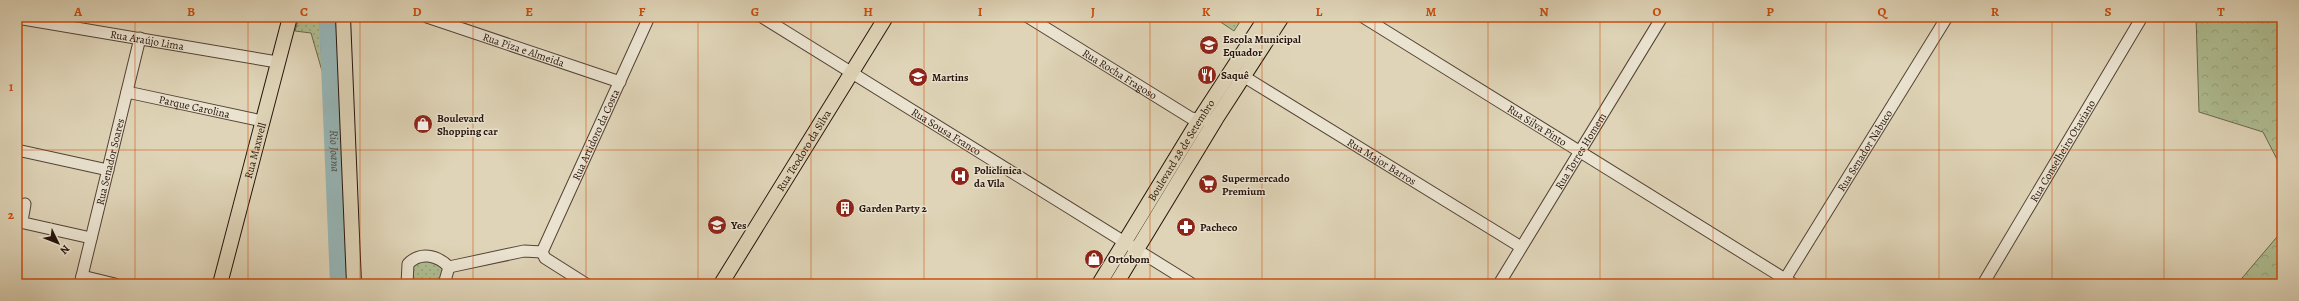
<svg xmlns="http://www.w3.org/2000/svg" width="2299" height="301" font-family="Alegreya,serif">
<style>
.green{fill:url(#green-dots);stroke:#6a684e}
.forest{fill:url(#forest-crowns);stroke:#6a684e}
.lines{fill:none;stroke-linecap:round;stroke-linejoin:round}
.river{stroke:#96b6b8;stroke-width:20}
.minor-casing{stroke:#544336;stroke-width:13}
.major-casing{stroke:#25130b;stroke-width:16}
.minor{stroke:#eae3d0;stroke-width:11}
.major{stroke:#dfd4b7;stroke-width:14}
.grid{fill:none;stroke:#cb4e0c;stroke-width:1;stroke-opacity:0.55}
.labels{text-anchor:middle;stroke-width:3;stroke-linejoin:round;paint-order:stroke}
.poi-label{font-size:11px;font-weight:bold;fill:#25130b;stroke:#eae3d0;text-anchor:start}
.street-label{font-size:11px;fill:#25130b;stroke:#eae3d0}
.water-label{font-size:12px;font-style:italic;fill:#4d4c48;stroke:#eae3d0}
.neatline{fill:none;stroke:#cb4e0c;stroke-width:1.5}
.grid-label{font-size:13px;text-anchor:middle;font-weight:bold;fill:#cb4e0c}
</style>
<defs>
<pattern id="green-dots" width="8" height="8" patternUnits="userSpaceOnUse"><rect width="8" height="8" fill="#aebd91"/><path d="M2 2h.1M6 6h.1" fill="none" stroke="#96a27c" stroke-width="1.8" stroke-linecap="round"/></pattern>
<pattern id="forest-crowns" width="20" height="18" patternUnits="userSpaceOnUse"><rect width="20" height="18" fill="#aebd91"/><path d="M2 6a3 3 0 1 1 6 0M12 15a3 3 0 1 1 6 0" fill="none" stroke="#96a27c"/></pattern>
</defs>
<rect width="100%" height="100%" fill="#dfd4b7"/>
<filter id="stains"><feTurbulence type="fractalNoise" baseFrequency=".005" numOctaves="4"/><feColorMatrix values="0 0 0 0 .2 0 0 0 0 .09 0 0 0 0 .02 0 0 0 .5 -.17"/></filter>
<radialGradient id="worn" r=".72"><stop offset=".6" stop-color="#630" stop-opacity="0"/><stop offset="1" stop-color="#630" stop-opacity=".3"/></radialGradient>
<!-- green -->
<g class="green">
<path d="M299,17H320L322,71L311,33L295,31Z"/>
<path d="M1213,17H1243L1234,31Z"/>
<path d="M426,259L446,269L440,284H411L409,279L414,261Z"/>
</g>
<!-- forest -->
<g class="forest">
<path d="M2196,17H2282V169L2263,132L2199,112Z"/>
<path d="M2282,231V284H2237Z"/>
</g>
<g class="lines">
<!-- river -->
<path class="river" id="s1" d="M329,17L340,284"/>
<!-- minor casing -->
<g class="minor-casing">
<g id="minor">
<path id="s2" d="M427,17L620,82"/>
<path id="s3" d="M762,17L1192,284"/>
<path id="s4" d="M1028,17L1191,118L1206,120"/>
<path id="s5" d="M1363,17L1793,284"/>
<path id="s6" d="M17,18L277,62"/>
<path id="s7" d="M1243,76L1521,247"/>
<path id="s8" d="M127,92L262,121"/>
<path d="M17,150L108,170"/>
<path d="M25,204L22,221L24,223L91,238"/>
<path id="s9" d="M542,252L649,17"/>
<path d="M542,252L545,258L586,284"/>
<path d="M449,267L524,251L542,252"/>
<path d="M82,276L115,284"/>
<path id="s10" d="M80,284L140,38"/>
<path d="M407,284L408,264C420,251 437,255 449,267"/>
<path d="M444,284L449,267"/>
<path id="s11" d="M1499,284L1662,17"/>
<path id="s12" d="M1782,284L1947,17"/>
<path id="s13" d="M1983,284L2142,17"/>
</g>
</g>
<!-- major casing -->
<g class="major-casing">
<g id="major">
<path d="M343,17L354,284"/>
<path id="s14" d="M220,284L290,17"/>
<path id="s15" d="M721,284L886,17"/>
<path id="s16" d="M1099,284L1199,120L1266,17"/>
<path d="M1116,284L1216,119L1282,17"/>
</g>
</g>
<!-- minor -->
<use href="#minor" class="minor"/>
<!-- major -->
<use href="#major" class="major"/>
</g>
<!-- grid -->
<path class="grid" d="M135,17V284M248,17V284M360,17V284M473,17V284M586,17V284M698,17V284M811,17V284M924,17V284M1037,17V284M1150,17V284M1262,17V284M1375,17V284M1488,17V284M1600,17V284M1713,17V284M1826,17V284M1939,17V284M2052,17V284M2164,17V284M17,150H2282"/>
<!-- icons -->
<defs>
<g id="school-disc" transform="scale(1)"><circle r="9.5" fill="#8f2418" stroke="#eae3d0"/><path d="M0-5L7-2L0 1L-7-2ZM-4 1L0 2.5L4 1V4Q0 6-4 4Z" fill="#fff"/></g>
<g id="restaurant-disc" transform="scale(1)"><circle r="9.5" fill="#8f2418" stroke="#eae3d0"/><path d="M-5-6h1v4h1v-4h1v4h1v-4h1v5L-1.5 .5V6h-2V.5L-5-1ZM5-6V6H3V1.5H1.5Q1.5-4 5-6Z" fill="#fff"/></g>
<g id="shop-disc" transform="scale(1)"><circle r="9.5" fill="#8f2418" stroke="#eae3d0"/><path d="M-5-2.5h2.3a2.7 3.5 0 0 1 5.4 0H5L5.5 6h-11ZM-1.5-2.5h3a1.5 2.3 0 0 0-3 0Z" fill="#fff"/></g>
<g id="hospital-disc" transform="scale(1)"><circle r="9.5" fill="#8f2418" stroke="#eae3d0"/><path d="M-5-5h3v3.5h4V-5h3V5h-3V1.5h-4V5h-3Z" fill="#fff"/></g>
<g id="supermarket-disc" transform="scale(1)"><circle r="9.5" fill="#8f2418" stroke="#eae3d0"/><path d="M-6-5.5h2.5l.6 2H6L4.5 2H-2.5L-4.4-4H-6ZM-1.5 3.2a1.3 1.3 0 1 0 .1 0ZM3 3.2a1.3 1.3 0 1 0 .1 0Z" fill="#fff"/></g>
<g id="building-disc" transform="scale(1)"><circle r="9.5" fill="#8f2418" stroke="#eae3d0"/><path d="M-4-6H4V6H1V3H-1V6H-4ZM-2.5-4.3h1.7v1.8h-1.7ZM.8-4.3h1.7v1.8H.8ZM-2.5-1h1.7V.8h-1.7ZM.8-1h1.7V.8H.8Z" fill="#fff"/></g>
<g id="pharmacy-disc" transform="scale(1)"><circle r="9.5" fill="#8f2418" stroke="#eae3d0"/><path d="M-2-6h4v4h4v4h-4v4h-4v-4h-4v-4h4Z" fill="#fff"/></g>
</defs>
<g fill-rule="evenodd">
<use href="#school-disc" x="1209" y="45"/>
<use href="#restaurant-disc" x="1207" y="75"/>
<use href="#school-disc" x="918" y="77"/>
<use href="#shop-disc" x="423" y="124"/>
<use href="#hospital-disc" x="960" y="176"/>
<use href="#supermarket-disc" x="1208" y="184"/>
<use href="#building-disc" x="845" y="208"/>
<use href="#school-disc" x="717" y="225"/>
<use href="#pharmacy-disc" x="1186" y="227"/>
<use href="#shop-disc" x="1094" y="259"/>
</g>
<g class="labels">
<!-- poi labels -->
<g class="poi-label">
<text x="1223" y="43">Escola Municipal<tspan x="1223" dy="13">Equador</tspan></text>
<text x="1221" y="79">Saquê</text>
<text x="932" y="81">Martins</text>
<text x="437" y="122">Boulevard<tspan x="437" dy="13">Shopping car</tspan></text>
<text x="974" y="174">Policlínica<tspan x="974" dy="13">da Vila</tspan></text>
<text x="1222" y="182">Supermercado<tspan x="1222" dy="13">Premium</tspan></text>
<text x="859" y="212">Garden Party 2</text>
<text x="731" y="229">Yes</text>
<text x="1200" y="231">Pacheco</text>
<text x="1108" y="263">Ortobom</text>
</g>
<!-- street labels -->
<g class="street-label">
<text dy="4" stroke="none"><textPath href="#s6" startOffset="132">Rua Araújo Lima</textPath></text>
<text dy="4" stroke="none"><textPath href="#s2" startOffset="102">Rua Piza e Almeida</textPath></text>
<text dy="4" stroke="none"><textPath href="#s4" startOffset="108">Rua Rocha Fragoso</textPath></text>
<text dy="4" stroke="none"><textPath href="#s8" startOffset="69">Parque Carolina</textPath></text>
<text dy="4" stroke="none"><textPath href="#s5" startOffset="205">Rua Silva Pinto</textPath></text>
<text dy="4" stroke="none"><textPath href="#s3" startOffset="217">Rua Sousa Franco</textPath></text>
<text dy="4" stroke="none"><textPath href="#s9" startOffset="129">Rua Artidoro da Costa</textPath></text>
<text dy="4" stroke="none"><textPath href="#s14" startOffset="138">Rua Maxwell</textPath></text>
<text dy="4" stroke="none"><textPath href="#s16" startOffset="157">Boulevard 28 de Setembro</textPath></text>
<text dy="4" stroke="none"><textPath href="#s11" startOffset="156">Rua Torres Homem</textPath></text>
<text dy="4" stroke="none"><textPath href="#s12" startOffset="157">Rua Senador Nabuco</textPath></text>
<text dy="4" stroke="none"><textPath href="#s13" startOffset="155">Rua Conselheiro Otaviano</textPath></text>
<text dy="4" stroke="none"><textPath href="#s15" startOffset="157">Rua Teodoro da Silva</textPath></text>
<text dy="4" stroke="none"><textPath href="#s10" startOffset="126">Rua Senador Soares</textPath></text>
<text dy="4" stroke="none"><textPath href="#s7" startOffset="163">Rua Major Barros</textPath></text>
</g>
<!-- water labels -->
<g class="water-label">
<text dy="4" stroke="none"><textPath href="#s1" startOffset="134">Rio Joana</textPath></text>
</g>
</g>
<!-- margin -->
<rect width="2299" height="301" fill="none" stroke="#dfd4b7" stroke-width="44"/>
<!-- north arrow -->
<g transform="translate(58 243) rotate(133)" stroke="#eae3d0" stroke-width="3" paint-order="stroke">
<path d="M0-3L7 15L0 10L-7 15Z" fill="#25130b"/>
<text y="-6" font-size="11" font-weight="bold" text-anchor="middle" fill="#25130b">N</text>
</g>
<rect x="22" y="22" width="2255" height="257" class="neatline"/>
<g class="grid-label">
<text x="78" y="16">A</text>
<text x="191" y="16">B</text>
<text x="304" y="16">C</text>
<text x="417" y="16">D</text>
<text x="529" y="16">E</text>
<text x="642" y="16">F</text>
<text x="755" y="16">G</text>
<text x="868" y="16">H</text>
<text x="980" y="16">I</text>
<text x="1093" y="16">J</text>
<text x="1206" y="16">K</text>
<text x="1319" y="16">L</text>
<text x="1431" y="16">M</text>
<text x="1544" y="16">N</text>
<text x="1657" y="16">O</text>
<text x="1770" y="16">P</text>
<text x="1882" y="16">Q</text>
<text x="1995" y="16">R</text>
<text x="2108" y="16">S</text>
<text x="2221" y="16">T</text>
<text x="11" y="91">1</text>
<text x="11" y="219">2</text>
</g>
<rect width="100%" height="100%" filter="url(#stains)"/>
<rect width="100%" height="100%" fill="url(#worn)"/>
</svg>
